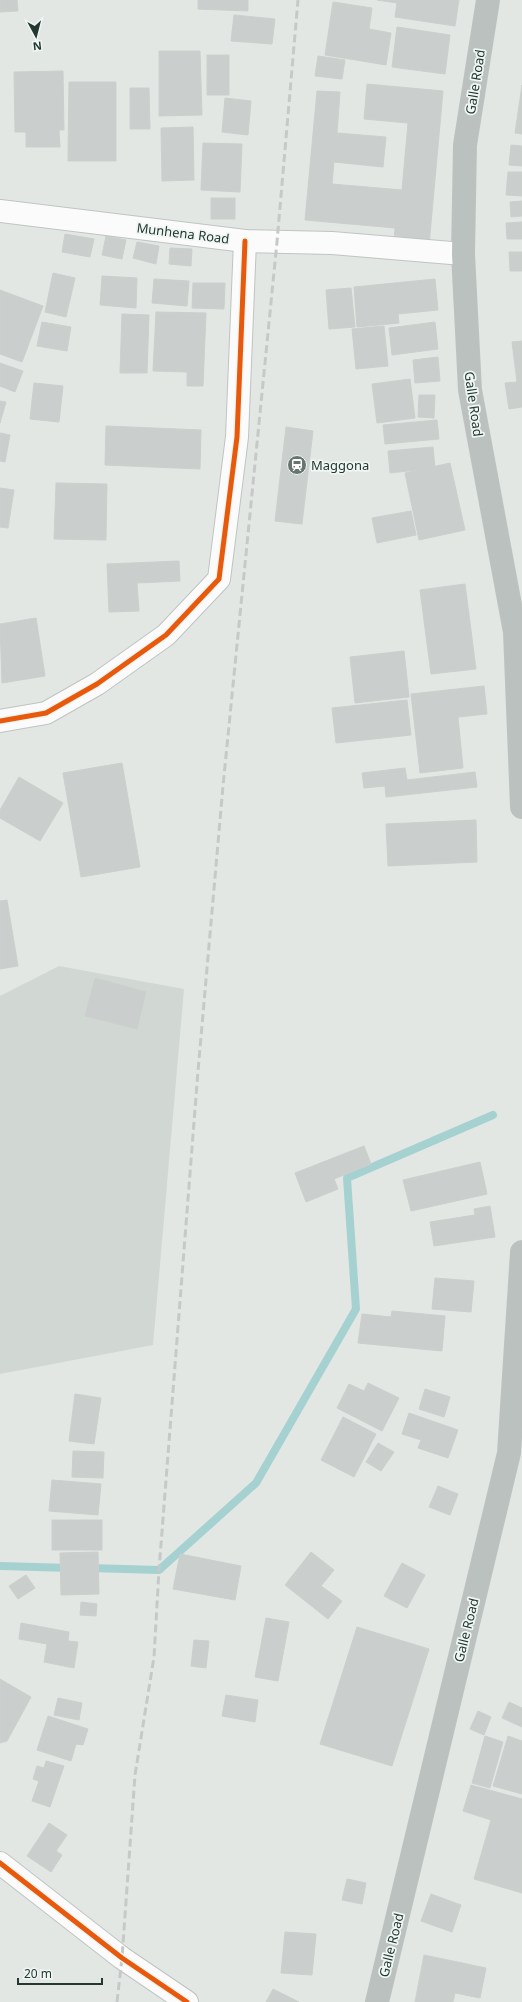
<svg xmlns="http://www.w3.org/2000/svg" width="522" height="2002" font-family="'Noto Sans',sans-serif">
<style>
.built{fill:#d1d8d4}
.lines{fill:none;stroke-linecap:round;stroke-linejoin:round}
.stream{stroke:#a6d1d1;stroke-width:8}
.building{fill:#cacecc;stroke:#cbd0cd}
.street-casing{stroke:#bfc4c1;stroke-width:24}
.secondary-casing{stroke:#bfc5c2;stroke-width:24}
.highway-casing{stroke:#bcc3c0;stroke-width:24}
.street{stroke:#fbfbfb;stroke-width:22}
.secondary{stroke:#fbfbfb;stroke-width:22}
.highway{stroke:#bac1bf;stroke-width:22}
.rail{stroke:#c6c9c8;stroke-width:3;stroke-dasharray:8 4;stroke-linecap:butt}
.cycleway-casing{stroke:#f0f6f3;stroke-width:8}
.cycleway{stroke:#e8590c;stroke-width:5}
.labels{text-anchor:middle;stroke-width:3.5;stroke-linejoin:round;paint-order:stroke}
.street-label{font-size:13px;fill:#233830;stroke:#f0f6f3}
.poi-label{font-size:13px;fill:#233830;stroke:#f0f6f3;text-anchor:start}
</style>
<rect width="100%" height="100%" fill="#e2e7e4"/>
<!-- built -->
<path class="built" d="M59,966L184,989L153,1345L0,1374V996Z"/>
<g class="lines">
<!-- stream -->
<g class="stream">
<path d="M0,1566L71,1568"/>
<path d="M89,1568L159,1570L256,1483L356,1309L347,1178L493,1115"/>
</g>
</g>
<!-- building -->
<g class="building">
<path d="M0,0H17L18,11L0,12Z"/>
<path d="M198,0H248V11L198,9Z"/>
<path d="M377,0H459L455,26L395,17L397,3Z"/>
<path d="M333,2L372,8L369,29L391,33L386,65L325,55Z"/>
<path d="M234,15L275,19L272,44L231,41Z"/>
<path d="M397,27L450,35L445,74L392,67Z"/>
<path d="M159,51H200L202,115L159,116Z"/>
<rect x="207" y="55" width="22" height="40"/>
<path d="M318,56L345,60L342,79L315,76Z"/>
<path d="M63,71L64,130H59L60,147H26V132H15L14,72Z"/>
<path d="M69,82H116V161H68Z"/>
<path d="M367,84L443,91L429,245L394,242L395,228L305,220L317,91L340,92L337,133L386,137L383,167L334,162L332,184L402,190L408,123L364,119Z"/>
<path d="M522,85V134L515,133Z"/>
<path d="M130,88H149L150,129H130Z"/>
<path d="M225,98L251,101L248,135L222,132Z"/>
<path d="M193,127L194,180L162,181L161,128Z"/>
<path d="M203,143L242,144L240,192L201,190Z"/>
<path d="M511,145L522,146V166L509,165Z"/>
<path d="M508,172H522V196L506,195Z"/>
<rect x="211" y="198" width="24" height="21"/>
<path d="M522,201V216L511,217L510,202Z"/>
<path d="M522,222V239H507L506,223Z"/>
<path d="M65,234L94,239L90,257L62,252Z"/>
<path d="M106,236L126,240L122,259L102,255Z"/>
<path d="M137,242L159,246L156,264L133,258Z"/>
<path d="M170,248L192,249L191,266L169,264Z"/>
<path d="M509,252H522V271H510Z"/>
<path d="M53,273L75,278L66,317L45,312Z"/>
<path d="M102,276L137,278L136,308L100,305Z"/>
<path d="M154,279L189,281L187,306L152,303Z"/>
<path d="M435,279L438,310L398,314L399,323L357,327L354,287Z"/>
<path d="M193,283H225L224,309L192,308Z"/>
<path d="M351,288L355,327L329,329L326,290Z"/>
<path d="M0,290L43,306L22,362L0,354Z"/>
<path d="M156,312L206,313L203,386H187V372L153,371Z"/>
<path d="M122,314L149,315L147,373H120Z"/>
<path d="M42,322L71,327L67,351L37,346Z"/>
<path d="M435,322L438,349L392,355L389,328Z"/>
<path d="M384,326L388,366L356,369L352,329Z"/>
<path d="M522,341V407L509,409L505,383L517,382L512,342Z"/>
<path d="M438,357L440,381L415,383L413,360Z"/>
<path d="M0,363L23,371L15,392L0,386Z"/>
<path d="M410,379L415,418L377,423L372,384Z"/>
<path d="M34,383L63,386L59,422L30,419Z"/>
<path d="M419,395H435L434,418L418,417Z"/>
<path d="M0,401L6,402L0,423Z"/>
<path d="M437,420L439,439L385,444L383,425Z"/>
<path d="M106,426L201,430L200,469L105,465Z"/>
<path d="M286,427L313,431L302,524L275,521Z"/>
<path d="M0,433L10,435L5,462L0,461Z"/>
<path d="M433,447L435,468L390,473L388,451Z"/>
<path d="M450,463L465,530L419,540L405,473Z"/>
<path d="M56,483L107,484L106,540L54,539Z"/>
<path d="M0,488L14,490L8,528L0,527Z"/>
<path d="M411,511L416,535L377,543L372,518Z"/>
<path d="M179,561L180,581L137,583L139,611L109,612L107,564Z"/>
<path d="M465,584L476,669L431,674L420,590Z"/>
<path d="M36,618L45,676L2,683L0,624Z"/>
<path d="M404,651L409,697L355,703L350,657Z"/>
<path d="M484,686L487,714L458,717L463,768L420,773L411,694Z"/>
<path d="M407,700L411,735L336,743L332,708Z"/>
<path d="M122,763L140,867L81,877L63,773Z"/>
<path d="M405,768L407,780L475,772L477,787L386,797L385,786L364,788L362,773Z"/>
<path d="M19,777L63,803L40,841L0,818V810Z"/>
<path d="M476,820L477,862L388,866L386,824Z"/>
<path d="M7,900L18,966L0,969V901Z"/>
<path d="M95,978L146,992L137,1029L85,1016Z"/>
<path d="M364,1146L371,1164L334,1179L338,1189L306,1202L295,1173Z"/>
<path d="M480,1162L487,1194L411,1211L403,1180Z"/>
<path d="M490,1206L495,1237L434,1246L430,1222L475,1215L474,1209Z"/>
<path d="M435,1278L474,1281L471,1312L432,1309Z"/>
<path d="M392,1311L445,1316L442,1351L358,1343L362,1314L391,1317Z"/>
<path d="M368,1383L399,1398L382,1431L337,1408L349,1384L364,1391Z"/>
<path d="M425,1389L450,1397L444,1417L419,1409Z"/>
<path d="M75,1394L101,1398L94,1444L69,1441Z"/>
<path d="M409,1413L458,1430L448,1458L418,1448L421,1440L402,1434Z"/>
<path d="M343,1417L376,1434L354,1477L321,1460Z"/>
<path d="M378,1443L394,1452L381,1471L366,1462Z"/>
<path d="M73,1451L104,1452L103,1478L72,1477Z"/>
<path d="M52,1480L101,1484L98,1515L49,1511Z"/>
<path d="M438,1486L458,1494L450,1515L429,1507Z"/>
<rect x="52" y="1520" width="50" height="30"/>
<path d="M98,1552L99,1594L61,1595L60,1553Z"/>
<path d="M311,1552L334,1570L321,1586L342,1601L328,1619L285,1585Z"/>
<path d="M180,1554L241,1566L235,1600L173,1589Z"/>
<path d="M402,1563L425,1575L407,1608L384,1596Z"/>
<path d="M26,1575L35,1588L18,1599L9,1586Z"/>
<path d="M81,1602L97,1604L96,1616L80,1615Z"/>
<path d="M266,1618L289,1622L278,1681L255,1677Z"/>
<path d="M21,1623L69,1632L68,1641L78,1642L74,1668L44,1662L47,1644L19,1639Z"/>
<path d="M357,1627L429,1649L392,1766L320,1744Z"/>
<path d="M194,1640L209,1641L206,1668L191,1666Z"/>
<path d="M0,1679L31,1697L7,1741L0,1743Z"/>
<path d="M226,1695L258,1700L255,1722L222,1716Z"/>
<path d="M58,1698L82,1703L79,1720L54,1715Z"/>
<path d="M509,1702L522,1708V1727L502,1718Z"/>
<path d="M478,1711L491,1717L484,1735L470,1729Z"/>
<path d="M48,1716L88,1729L83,1745L76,1744L71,1761L37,1750Z"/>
<path d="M485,1736L503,1742L490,1788L472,1783Z"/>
<path d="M508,1736L522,1741V1794L493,1786Z"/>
<path d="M46,1761L64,1766L50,1807L32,1801L39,1781L33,1779L37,1766L44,1768Z"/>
<path d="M471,1785L522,1799V1893L474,1879L491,1820L463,1811Z"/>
<path d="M49,1823L67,1835L56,1851L62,1855L51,1872L27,1856Z"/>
<path d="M347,1879L366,1883L362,1904L342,1900Z"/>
<path d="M431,1894L461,1905L452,1932L421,1921Z"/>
<path d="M285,1932L316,1934L312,1975L281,1973Z"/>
<path d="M424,1955L486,1968L480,1998L455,1993L453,2002H415Z"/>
<path d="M273,1989L299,2002H266Z"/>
</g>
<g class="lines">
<!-- street casing -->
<g class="street-casing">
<g id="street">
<path d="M0,721L46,713L97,684L166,635L219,579L237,437L245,241"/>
<path d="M0,1863L122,1958L187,2002"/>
</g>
</g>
<!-- secondary casing -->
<g class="secondary-casing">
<path id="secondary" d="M0,211L245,241L332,243L463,254"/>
</g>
<!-- highway casing -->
<g class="highway-casing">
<g id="highway">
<path d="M488,0L465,145L463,254L470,390L515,632L522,807"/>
<path d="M377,2002L509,1453L522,1252"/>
</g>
</g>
<!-- street -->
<use href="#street" class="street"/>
<!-- secondary -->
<use href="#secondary" class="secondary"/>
<!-- highway -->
<use href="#highway" class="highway"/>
<!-- rail -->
<path class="rail" d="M117,2002L122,1958L135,1775L154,1657L159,1570L198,1071L223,786L277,242L298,0"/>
<!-- cycleway casing -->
<g class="cycleway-casing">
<g id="cycleway">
<path d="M0,721L46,713L97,684L166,635L219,579L237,437L245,241"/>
<path d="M0,1863L122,1958L187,2002"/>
</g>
</g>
<!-- cycleway -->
<use href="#cycleway" class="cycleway"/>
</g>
<!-- icons -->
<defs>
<g id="station-disc" transform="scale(1)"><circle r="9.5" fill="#66756f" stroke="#f0f6f3"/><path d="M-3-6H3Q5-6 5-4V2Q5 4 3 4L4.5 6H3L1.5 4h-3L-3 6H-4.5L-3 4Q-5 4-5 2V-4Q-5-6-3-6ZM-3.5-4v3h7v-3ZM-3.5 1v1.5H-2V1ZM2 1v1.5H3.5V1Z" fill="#fff"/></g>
</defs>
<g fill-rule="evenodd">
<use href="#station-disc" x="297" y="465"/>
</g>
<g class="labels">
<!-- street labels -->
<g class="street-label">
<text transform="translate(475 82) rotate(-81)" y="5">Galle Road</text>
<text transform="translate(183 233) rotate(7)" y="5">Munhena Road</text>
<text transform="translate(474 404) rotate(82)" y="5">Galle Road</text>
<text transform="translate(466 1630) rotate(-76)" y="5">Galle Road</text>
<text transform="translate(391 1945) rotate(-76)" y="5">Galle Road</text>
</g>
<!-- poi labels -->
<g class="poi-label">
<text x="311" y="470">Maggona</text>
</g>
</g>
<!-- north arrow -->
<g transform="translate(36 36) rotate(173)" stroke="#f0f6f3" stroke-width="3" paint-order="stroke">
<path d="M0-3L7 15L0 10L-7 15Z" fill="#233830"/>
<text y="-6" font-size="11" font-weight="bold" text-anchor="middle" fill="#233830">N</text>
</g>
<!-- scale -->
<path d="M18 1978v6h84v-6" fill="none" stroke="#233830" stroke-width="2"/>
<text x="24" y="1978" font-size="12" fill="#233830" stroke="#f0f6f3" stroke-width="3" paint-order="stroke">20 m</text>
</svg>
